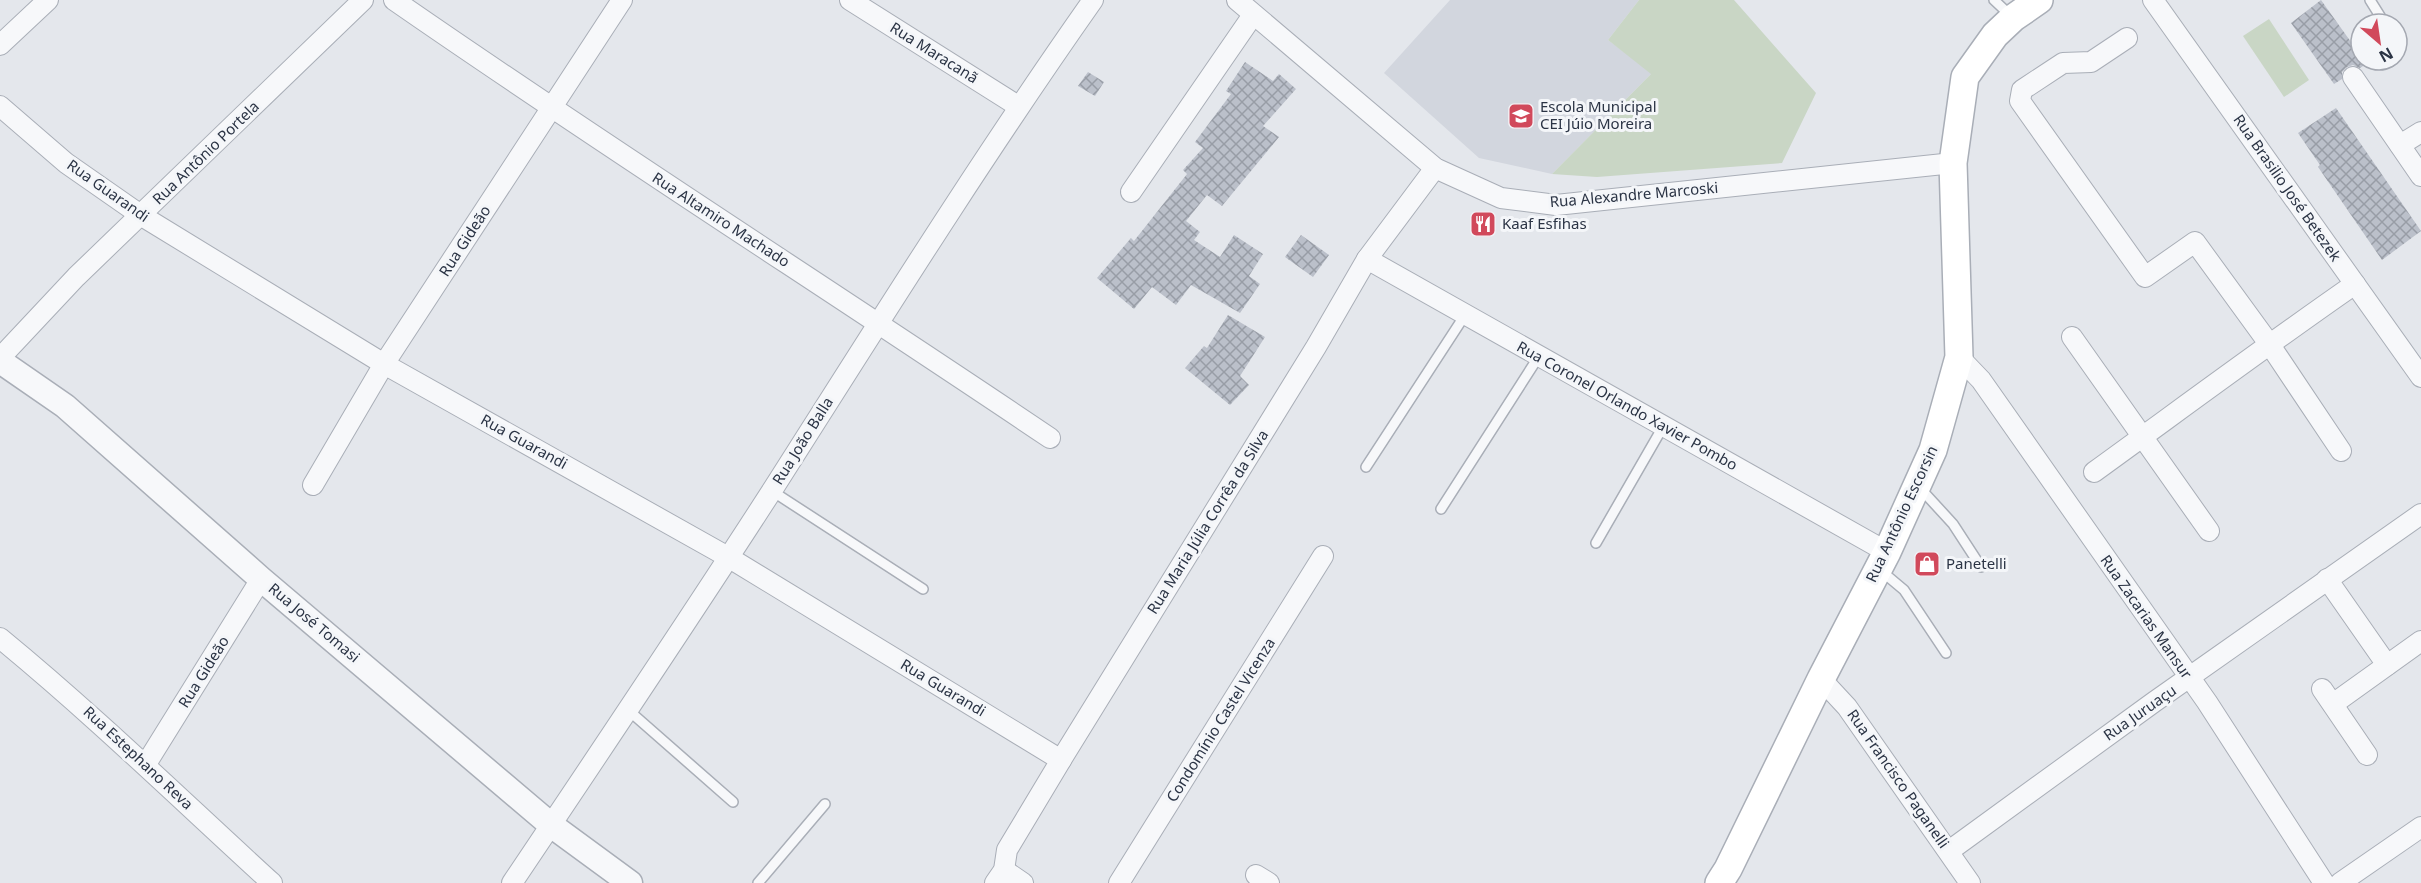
<svg xmlns="http://www.w3.org/2000/svg" width="2421" height="883" font-family="'Noto Sans',sans-serif">
<style>
.built{fill:#d2d6de}
.park{fill:#c9d6c5}
.building{fill:url(#building-cross-hatch)}
.lines{fill:none;stroke-linecap:round;stroke-linejoin:round}
.service-casing{stroke:#a9aeb7;stroke-width:12}
.minor-casing{stroke:#a9aeb7;stroke-width:22}
.tertiary-casing{stroke:#a9aeb7;stroke-width:27}
.secondary-casing{stroke:#a9aeb7;stroke-width:30}
.service{stroke:#f7f8fa;stroke-width:9}
.minor{stroke:#f7f8fa;stroke-width:20}
.tertiary{stroke:#f7f8fa;stroke-width:24}
.secondary{stroke:#fff;stroke-width:27}
.labels{text-anchor:middle;stroke-width:6;stroke-linejoin:round;paint-order:stroke}
.street-label{font-size:15px;fill:#2b3445;stroke:#f4f6f9}
.poi-label{font-size:15px;fill:#2b3445;stroke:#f4f6f9;text-anchor:start}
</style>
<defs>
<pattern id="building-cross-hatch" width="8" height="8" patternUnits="userSpaceOnUse" patternTransform="scale(1.5)"><rect width="8" height="8" fill="#bbc0ca"/><path d="M0 0l8 8M0 8l8-8" fill="none" stroke="#989da6"/></pattern>
</defs>
<rect width="100%" height="100%" fill="#e4e7ec"/>
<!-- built -->
<path class="built" d="M1450,0H1639L1608,40L1652,73L1552,174L1479,158L1384,73Z"/>
<!-- park -->
<g class="park">
<path d="M1639,0H1734L1816,93L1782,163L1597,177L1552,174L1651,74L1608,40Z"/>
<path d="M2269,19L2309,80L2284,97L2243,36Z"/>
</g>
<!-- building -->
<g class="building">
<path d="M2321,0L2361,56V60L2366,64L2360,68L2353,65L2347,67L2342,72V79L2334,84L2291,23Z"/>
<path d="M1245,62L1273,81L1279,74L1296,89L1263,126L1279,137L1222,206L1207,195L1186,221L1200,232L1194,240L1220,257L1234,235L1263,254L1249,276L1260,284L1240,313L1191,285L1176,305L1152,287L1134,309L1097,278L1131,238L1134,241L1187,174L1183,170L1203,148L1195,142L1231,94L1226,91Z"/>
<path d="M1088,72L1104,82L1095,96L1078,86Z"/>
<path d="M2336,108L2421,231L2382,260L2318,167L2320,165L2298,133Z"/>
<path d="M1301,235L1329,255L1313,277L1285,257Z"/>
<path d="M1228,315L1265,337L1240,376L1249,385L1230,405L1185,368L1204,346L1207,348Z"/>
</g>
<g class="lines">
<!-- service casing -->
<g class="service-casing">
<g id="service">
<path d="M1994,0L2011,16"/>
<path d="M2370,0L2385,24"/>
<path d="M1366,467L1465,315"/>
<path d="M1920,488L1953,524L1981,567"/>
<path d="M772,491L923,589"/>
<path d="M1441,509L1539,356"/>
<path d="M1596,543L1664,425"/>
<path d="M1879,569L1904,590L1946,653"/>
<path d="M627,709L733,802"/>
<path d="M758,883L825,804"/>
</g>
</g>
<!-- minor casing -->
<g class="minor-casing">
<g id="minor">
<path d="M394,0C610,150 832,291 1050,438"/>
<path d="M850,0L1018,106"/>
<path d="M1237,0L1435,168L1501,198L1556,205L1953,163"/>
<path d="M2153,0L2421,377"/>
<path d="M2127,38L2091,62L2063,63L2022,90L2020,101L2145,277L2195,242L2270,345L2341,451"/>
<path d="M0,45L48,0"/>
<path d="M2353,77L2421,176"/>
<path d="M0,106L66,163L142,216L384,364L728,557L1061,760"/>
<path d="M2400,145L2421,132"/>
<path d="M1131,192L1253,15"/>
<path d="M1367,259L1887,552"/>
<path d="M2072,337L2209,531"/>
<path d="M1959,357L1981,380L2207,702L2324,883"/>
<path d="M0,358L76,277L363,0"/>
<path d="M2094,472C2181,409 2267,345 2355,284"/>
<path d="M313,485L384,364L622,0"/>
<path d="M2327,579L2387,665"/>
<path d="M0,638C95,716 181,800 272,883"/>
<path d="M1821,679L1847,707L1970,883"/>
<path d="M2322,689L2367,755"/>
<path d="M2333,704L2421,641"/>
<path d="M146,764L261,579"/>
<path d="M1949,851L2154,702L2421,514"/>
<path d="M1004,870L1023,883"/>
<path d="M1256,875L1269,883"/>
<path d="M512,883C600,752 688,621 773,489C878,324 981,159 1093,0"/>
<path d="M995,883L1004,870L1007,850L1061,760L1316,347L1367,259L1435,168"/>
<path d="M1119,883L1323,556"/>
<path d="M2340,883L2421,827"/>
</g>
</g>
<!-- tertiary casing -->
<g class="tertiary-casing">
<path id="tertiary" d="M0,361L65,406L261,579L551,825L630,883"/>
</g>
<!-- secondary casing -->
<g class="secondary-casing">
<path id="secondary" d="M1719,883L1728,869L1821,679L1887,552L1933,450L1959,357L1953,163L1965,77L1995,35L2013,18L2039,0"/>
</g>
<!-- service -->
<use href="#service" class="service"/>
<!-- minor -->
<use href="#minor" class="minor"/>
<!-- tertiary -->
<use href="#tertiary" class="tertiary"/>
<!-- secondary -->
<use href="#secondary" class="secondary"/>
</g>
<!-- icons -->
<defs>
<g id="school-square" transform="scale(1.35)"><rect x="-9" y="-9" width="18" height="18" rx="4" fill="#d1495b" stroke="#f4f6f9"/><path d="M0-5L7-2L0 1L-7-2ZM-4 1L0 2.5L4 1V4Q0 6-4 4Z" fill="#fff"/></g>
<g id="restaurant-square" transform="scale(1.35)"><rect x="-9" y="-9" width="18" height="18" rx="4" fill="#d1495b" stroke="#f4f6f9"/><path d="M-5-6h1v4h1v-4h1v4h1v-4h1v5L-1.5 .5V6h-2V.5L-5-1ZM5-6V6H3V1.5H1.5Q1.5-4 5-6Z" fill="#fff"/></g>
<g id="shop-square" transform="scale(1.35)"><rect x="-9" y="-9" width="18" height="18" rx="4" fill="#d1495b" stroke="#f4f6f9"/><path d="M-5-2.5h2.3a2.7 3.5 0 0 1 5.4 0H5L5.5 6h-11ZM-1.5-2.5h3a1.5 2.3 0 0 0-3 0Z" fill="#fff"/></g>
</defs>
<g fill-rule="evenodd">
<use href="#school-square" x="1521" y="116"/>
<use href="#restaurant-square" x="1483" y="224"/>
<use href="#shop-square" x="1927" y="564"/>
</g>
<g class="labels">
<!-- street labels -->
<g class="street-label">
<text transform="translate(934 53) rotate(32)" y="5">Rua Maracanã</text>
<text transform="translate(206 153) rotate(-44)" y="5">Rua Antônio Portela</text>
<text transform="translate(2287 188) rotate(55)" y="5">Rua Brasilio José Betezek</text>
<text transform="translate(108 191) rotate(35)" y="5">Rua Guarandi</text>
<text transform="translate(1634 195) rotate(-5)" y="5">Rua Alexandre Marcoski</text>
<text transform="translate(721 220) rotate(33)" y="5">Rua Altamiro Machado</text>
<text transform="translate(465 241) rotate(-57)" y="5">Rua Gideão</text>
<text transform="translate(1627 406) rotate(29)" y="5">Rua Coronel Orlando Xavier Pombo</text>
<text transform="translate(803 441) rotate(-58)" y="5">Rua João Balla</text>
<text transform="translate(524 442) rotate(29)" y="5">Rua Guarandi</text>
<text transform="translate(1902 514) rotate(-65)" y="5">Rua Antônio Escorsin</text>
<text transform="translate(1208 522) rotate(-58)" y="5">Rua Maria Júlia Corrêa da Silva</text>
<text transform="translate(2146 617) rotate(55)" y="5">Rua Zacarias Mansur</text>
<text transform="translate(314 623) rotate(40)" y="5">Rua José Tomasi</text>
<text transform="translate(204 672) rotate(-58)" y="5">Rua Gideão</text>
<text transform="translate(943 688) rotate(31)" y="5">Rua Guarandi</text>
<text transform="translate(2140 713) rotate(-35)" y="5">Rua Juruaçu</text>
<text transform="translate(1221 720) rotate(-58)" y="5">Condomínio Castel Vicenza</text>
<text transform="translate(138 758) rotate(43)" y="5">Rua Estephano Reva</text>
<text transform="translate(1898 779) rotate(55)" y="5">Rua Francisco Paganelli</text>
</g>
<!-- poi labels -->
<g class="poi-label">
<text x="1540" y="112">Escola Municipal<tspan x="1540" dy="17">CEI Júio Moreira</tspan></text>
<text x="1502" y="229">Kaaf Esfihas</text>
<text x="1946" y="569">Panetelli</text>
</g>
</g>
<!-- north arrow -->
<g transform="translate(2379 42) rotate(151)"><circle r="28" fill="#f4f6f9" stroke="#a4a8b1" stroke-width="1.5"/>
<path d="M0-4.5L10 22L0 15L-10 22Z" fill="#d1495b"/>
<text y="-9" font-size="16" font-weight="bold" text-anchor="middle" fill="#2b3445">N</text>
</g>
</svg>
